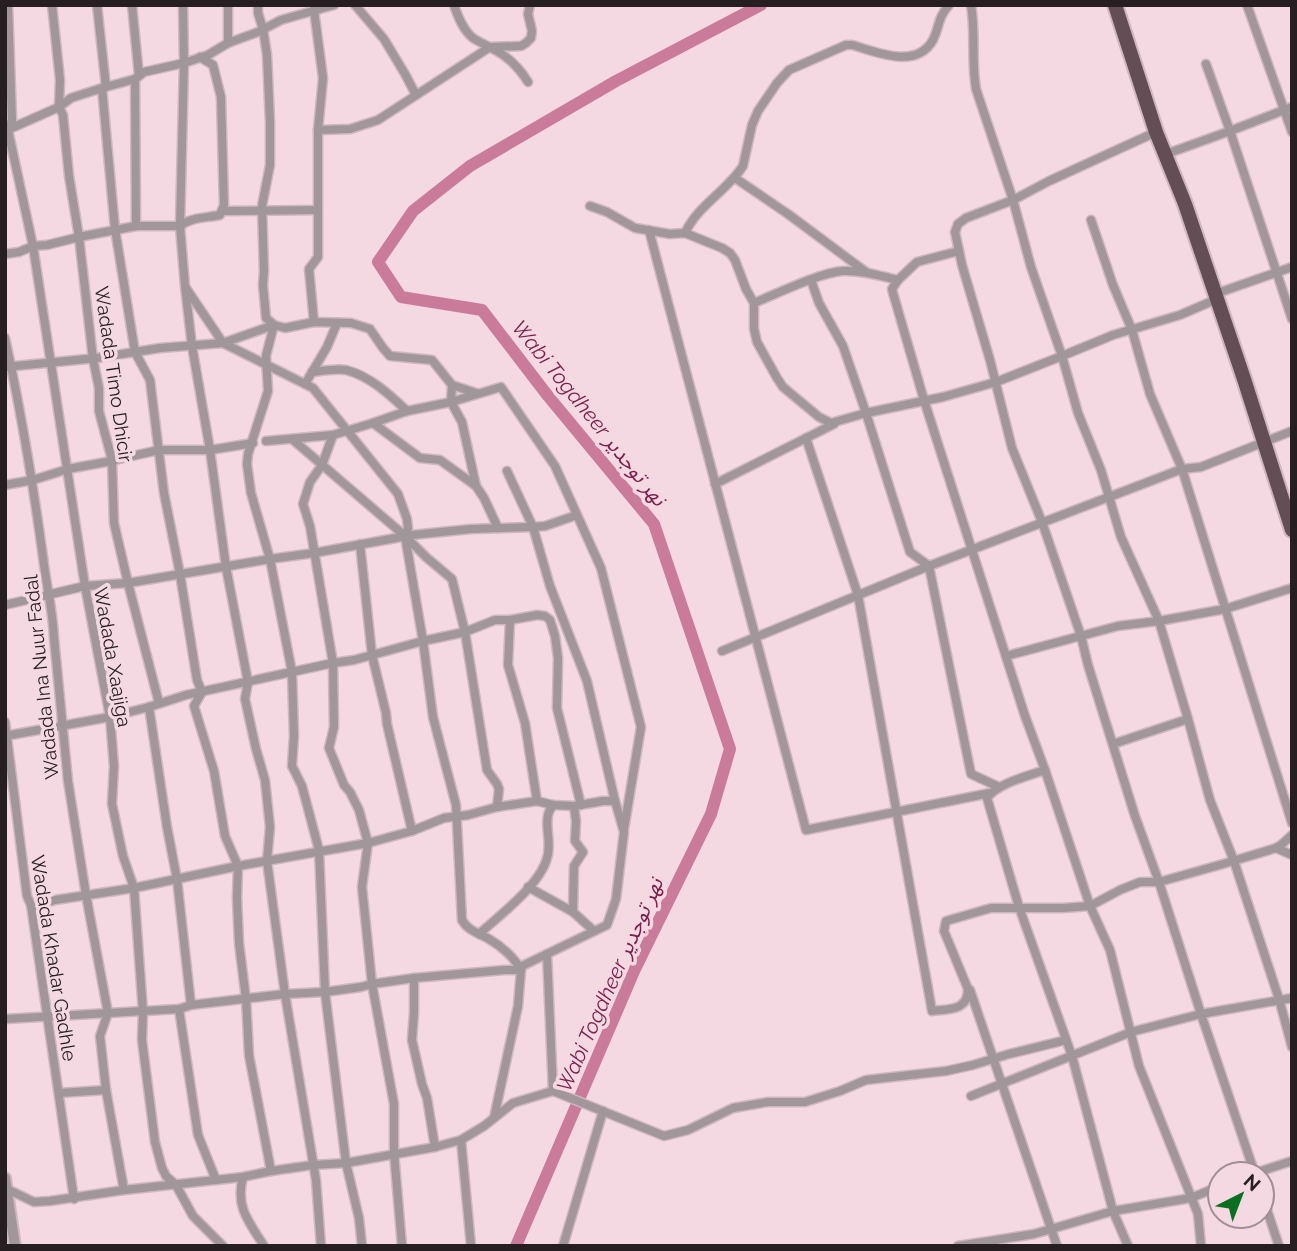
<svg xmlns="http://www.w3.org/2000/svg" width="1297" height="1251" font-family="Raleway,'Noto Sans Arabic',sans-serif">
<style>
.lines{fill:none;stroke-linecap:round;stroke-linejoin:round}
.river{stroke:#ca7b9a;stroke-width:12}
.minor-casing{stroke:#cfb7bf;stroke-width:11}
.tertiary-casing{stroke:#cfb7bf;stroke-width:14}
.trunk-casing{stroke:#cfb7bf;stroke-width:18}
.minor{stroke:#a1969a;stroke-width:8}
.tertiary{stroke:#a1969a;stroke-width:10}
.trunk{stroke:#624e54;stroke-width:14}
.labels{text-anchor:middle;stroke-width:7;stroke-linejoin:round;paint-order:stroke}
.street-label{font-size:19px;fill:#271e21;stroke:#f4d9e2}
.water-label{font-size:21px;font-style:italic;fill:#7c1e4c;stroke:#f4d9e2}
</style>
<rect width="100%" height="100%" fill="#f4d9e2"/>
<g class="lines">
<!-- river -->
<path class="river" d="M516,1246L635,969L711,814L730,749L654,524L548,396L482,310L401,297L378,262L413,211L470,166L616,81L761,5"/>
<!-- minor casing -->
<g class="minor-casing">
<g id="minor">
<path d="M8,5L12,120L8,130L33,246L85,586L110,717L114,766L112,804L123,856L134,888L143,1012L142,1040L155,1142L162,1168L166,1176L176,1185L193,1216L223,1246"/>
<path d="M52,5L60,80L59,107L63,115L69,176L79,237L93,359L99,388V411L112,460L114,523L128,583L159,703"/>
<path d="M97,5L106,87"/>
<path d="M132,5L139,76"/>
<path d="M183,5L184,63L180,226L185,286L192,346L210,450L226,567L248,682L245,699L256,749L265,780L270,827L267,861L285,994L316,1180L321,1246"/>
<path d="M258,5V13L263,29L267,55L270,122V165L262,206L264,271L263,285L266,318L274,325L266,356L268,391L248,454L247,464L251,493L270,559L292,672L294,736L292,766L302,786L319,850L325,992L346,1163L359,1218L362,1246"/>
<path d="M355,5L384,39L405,74L416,95"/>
<path d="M454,5C458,17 463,30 473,38C479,42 486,45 493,49C509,57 519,67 528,82"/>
<path d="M971,5C976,33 971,61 976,89L1013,200L966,218L958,224L955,232L962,265L990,360L1012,448L1042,522L1081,636L1088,665L1135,816L1159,882L1201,1014L1255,1174"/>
<path d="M1247,5L1292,132"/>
<path d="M314,10L323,78L318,130V257L309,269L314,322"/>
<path d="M228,43V5"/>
<path d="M1206,64L1230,131L1292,319"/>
<path d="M135,79L136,226"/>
<path d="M102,88L115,229L135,352L150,380L164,493L180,574L197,680L202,692L194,706L214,771L225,836L238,866L237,898L239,943L246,999L249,1055L271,1171"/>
<path d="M318,130L350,129L378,120L490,47L521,46L526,43L531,38L532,31L528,14L530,5"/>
<path d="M5,131L59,107L71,98L102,88L135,79L144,72L184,63L208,55L228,43L258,32L281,20L334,5"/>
<path d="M1156,132L1049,181L1013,200L1031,267L1062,356L1113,335L1180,315L1217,299"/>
<path d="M1166,154L1230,131L1292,107"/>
<path d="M735,178L788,214L866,272"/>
<path d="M590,206L607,212L635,228L670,234L685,233L722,248L730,253L735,260L746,289L754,303V329L757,342L777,378L783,387L819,417L831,423L866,413L910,552L929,566L1182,469L1201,467L1292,431"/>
<path d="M222,211L317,210"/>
<path d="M1091,220L1113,285L1132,330L1150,394L1182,469L1292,823"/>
<path d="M180,226C191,217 206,218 220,215L224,205L221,97L213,65L200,57"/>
<path d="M649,230L806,830L990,793"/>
<path d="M685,233C698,205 727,191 743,166L752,125L758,111L777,83L789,70L846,45H852C877,52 916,70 933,40C940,26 937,19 949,5"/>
<path d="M959,251L917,262L898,280L892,289L893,293L924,400L1025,716L1045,770L1090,906L1110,950L1139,1066L1198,1214L1201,1246"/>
<path d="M5,254L19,252L33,246L47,245L79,237L136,226H180"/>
<path d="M811,280L819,303L843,346L866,413L943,397L996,382L1062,356L1078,413L1101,470L1121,537L1159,621L1188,719L1210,800L1234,861L1279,999L1292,1047"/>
<path d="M186,288L223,343L313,388L398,494L407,519L408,528L405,536L423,641L433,717L456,805L462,920C468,931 479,933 489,939C501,946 515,958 521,970"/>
<path d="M1215,294L1292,267"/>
<path d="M754,303C776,294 821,272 843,271C862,270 880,276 898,280"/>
<path d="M5,338C21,411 33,484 43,557C46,584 53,611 54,638L68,781L86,895L108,1013L100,1036L106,1090L124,1190"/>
<path d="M5,367L97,358L160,348L223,343L274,325L285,328L314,322L351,323L370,329L383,348L390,356L432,360L452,385L476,393"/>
<path d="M312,372C322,371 336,368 346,370C370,376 390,395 407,411"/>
<path d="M305,384L327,347L337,323"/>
<path d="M452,385L451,402L462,422L476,486"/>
<path d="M373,423L420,458L440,460L476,486L484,498L498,528"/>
<path d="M333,435L322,465L310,482L303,504L310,526L333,663L334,727L329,748L344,785L350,792L359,810L368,843L362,887L372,984L394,1104V1153L402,1246"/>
<path d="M806,438L858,595L932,1011C949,1009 968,1011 968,989L944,931L946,921L991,908H1063L1090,906L1120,890L1140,882H1159L1223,864L1276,848L1281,845L1292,835"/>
<path d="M292,439L405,536L426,557L452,579L465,632L487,770L497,784L499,789L497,807"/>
<path d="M266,441L333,435L373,423L407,411L451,402L501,387L555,466L601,568L641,727L624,829"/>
<path d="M507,471L533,527L550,586L587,681L615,801"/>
<path d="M715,484L834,424"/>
<path d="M5,485L33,480L68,469L106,462L159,450H210L253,443"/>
<path d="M360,544L372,655L386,713L387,724L412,831"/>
<path d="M5,605L85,586L128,583L270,559L314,553L412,535L471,529L533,527L545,526L577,515"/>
<path d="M510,620L508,665L525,723L537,801"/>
<path d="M722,651L929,566L971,774L999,787"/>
<path d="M1006,656L1118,626L1159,621L1225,609L1292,588"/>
<path d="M149,707L167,827L177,879L191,1005"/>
<path d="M5,722L27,896L31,905L74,1199"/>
<path d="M5,736L110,717L149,707L186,695L333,663L354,660L423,641L465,632L495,620H510L537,615L545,616L550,620L555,636L558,658L557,708L581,805"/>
<path d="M1113,744L1188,719"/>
<path d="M1045,770C1028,776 998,783 987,798L1019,907L1072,1056L1113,1211L1128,1246"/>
<path d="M1276,848L1292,855"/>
<path d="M528,887L573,912L594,931"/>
<path d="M31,905L36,906L55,900L134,888L238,866L368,843L412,831L444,818L468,815L497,807L537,801L553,805L574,806L603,801H615L624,832L616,899L607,925L520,967"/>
<path d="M573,912L574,866L583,852L575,841L576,821L574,806"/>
<path d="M479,934C500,915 540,885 547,858C552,844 545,829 548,815C549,811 551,808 553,805"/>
<path d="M547,954L553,1091"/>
<path d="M414,978V1013L412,1040L422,1084L427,1098L435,1147"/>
<path d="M970,990L1057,1246"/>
<path d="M179,1009L198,1135L216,1180"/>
<path d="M5,1019L179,1009L191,1005L285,994L325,992L361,987L372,984L414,978L504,970H521L518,1006L494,1118"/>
<path d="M553,1091L664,1136L688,1130L733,1108L768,1102H805L840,1091L866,1080L946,1071L973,1065L1009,1054L1066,1040"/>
<path d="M59,1093L106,1090"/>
<path d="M971,1096L1131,1032L1201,1014L1292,998"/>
<path d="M461,1140L471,1246"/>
<path d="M1252,1174L1292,1161"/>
<path d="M243,1177C235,1207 249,1222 264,1246"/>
<path d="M5,1188L34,1202L50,1201L124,1190L243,1177L271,1171L313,1165L346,1163L435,1147L461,1140L484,1126L513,1103L553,1091"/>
<path d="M1262,1195L1279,1246"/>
<path d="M563,1246L603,1111"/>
<path d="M958,1246L1034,1234L1113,1211L1191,1198L1220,1186"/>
</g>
</g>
<!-- tertiary casing -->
<g class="tertiary-casing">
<path id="tertiary" d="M5,1178L15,1246"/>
</g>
<!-- trunk casing -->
<g class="trunk-casing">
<path id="trunk" d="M1115,5L1156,132L1185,204L1244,379L1292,530"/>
</g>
<!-- minor -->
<use href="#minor" class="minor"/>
<!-- tertiary -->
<use href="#tertiary" class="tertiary"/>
<!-- trunk -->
<use href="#trunk" class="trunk"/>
</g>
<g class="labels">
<!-- street labels -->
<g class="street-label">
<text transform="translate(114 374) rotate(82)" y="7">Wadada Timo Dhicir</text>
<text transform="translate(113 657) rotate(80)" y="7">Wadada Xaajiga</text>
<text transform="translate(41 677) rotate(-96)" y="7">Wadada Ina Nuur Fadal</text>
<text transform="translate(54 958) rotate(81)" y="7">Wadada Khadar Gadhle</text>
</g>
<!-- water labels -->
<g class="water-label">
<text transform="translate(589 413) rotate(51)" y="7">Wabi Togdheer نهر توجدير</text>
<text transform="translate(610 985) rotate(-66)" y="7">Wabi Togdheer نهر توجدير</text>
</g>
</g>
<!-- border -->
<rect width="1297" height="1251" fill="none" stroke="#271e21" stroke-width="14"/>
<!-- north arrow -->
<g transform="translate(1241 1195) rotate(42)"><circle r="33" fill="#f4d9e2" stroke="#a28e95" stroke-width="2"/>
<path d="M0-5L12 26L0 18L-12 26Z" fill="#0a7020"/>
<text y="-10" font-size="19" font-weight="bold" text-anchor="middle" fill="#271e21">N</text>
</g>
</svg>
